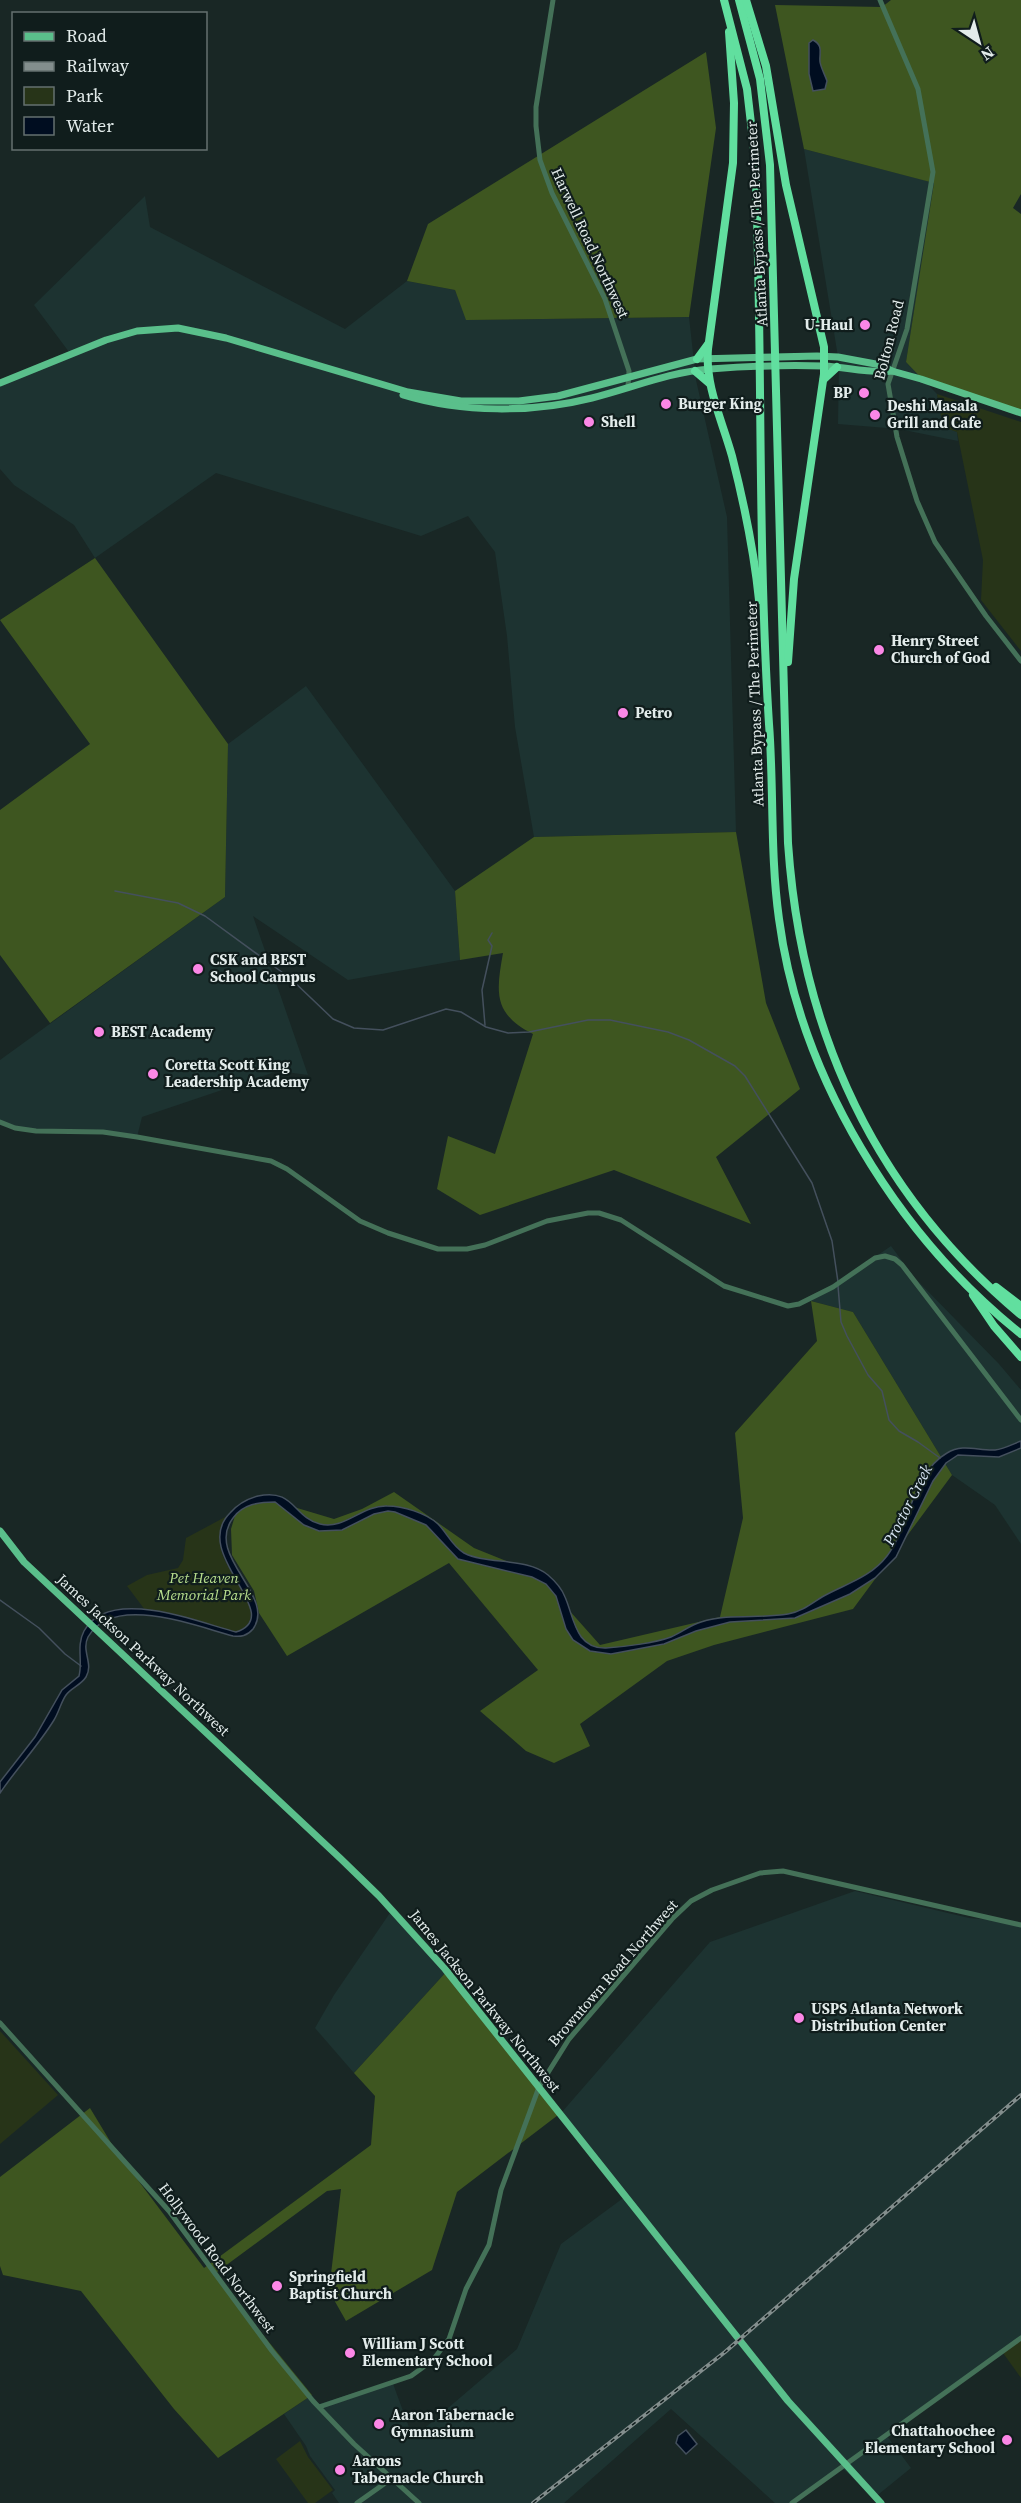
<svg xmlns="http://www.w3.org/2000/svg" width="1021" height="2503" font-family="'Source Serif 4',serif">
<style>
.built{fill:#1d3331}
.green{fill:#273418}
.forest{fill:#3e5620}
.water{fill:#000d20;stroke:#44505d;stroke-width:1.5}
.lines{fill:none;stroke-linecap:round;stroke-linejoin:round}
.stream{stroke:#44505d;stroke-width:1.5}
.minor{stroke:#447158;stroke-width:5}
.major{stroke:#5abf8b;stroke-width:7}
.highway{stroke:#61df9f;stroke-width:8}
.rail-casing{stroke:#838e8d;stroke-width:4}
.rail{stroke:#101d1c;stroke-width:1.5;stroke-dasharray:4.5;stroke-linecap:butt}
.poi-dot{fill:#fb87e6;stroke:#101d1c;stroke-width:2}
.labels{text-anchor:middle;stroke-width:4.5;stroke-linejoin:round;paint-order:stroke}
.street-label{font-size:15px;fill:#e3eceb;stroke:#101d1c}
.poi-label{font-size:15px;font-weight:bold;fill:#e3eceb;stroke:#101d1c;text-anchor:start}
.park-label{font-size:15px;font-style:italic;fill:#b8df8e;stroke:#101d1c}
.water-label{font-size:16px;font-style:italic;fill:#d6e4f1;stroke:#101d1c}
</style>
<rect width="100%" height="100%" fill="#192725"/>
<!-- built -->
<g class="built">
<path d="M804,149L935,183L906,362L937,394L943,426L957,432L958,441L899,429L838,424L839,363Z"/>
<path d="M145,196L150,227L345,329L407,281L455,290L467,320L689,317L696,380L727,517L736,832L534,837L515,727L507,636L495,552L468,516L421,536L216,473L95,558L74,525L14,485L0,469V380L69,352L34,305Z"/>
<path d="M306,686L455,891L460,960L348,980L253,916L308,1075L278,1071L142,1117L137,1137L103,1132L36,1131L0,1122V1060L225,897L228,744Z"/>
<path d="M891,1246L914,1277L999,1364L1021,1390V1544L995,1505L952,1475L853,1312L811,1301Z"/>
<path d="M855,1891L969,1918L1021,1922V2340L887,2436L911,2468L874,2498L841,2467L792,2503H775L671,2409L564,2503H339L332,2493L335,2490L310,2456L306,2446L284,2414L312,2395L319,2404L392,2381L413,2438L517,2349L561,2244L626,2196L562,2112L710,1942Z"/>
<path d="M394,1907L431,1948L447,1971L354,2073L315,2028L334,1995Z"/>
</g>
<!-- green -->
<g class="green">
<path d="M937,394L1021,422V651L981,600L983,560L957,432L943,427Z"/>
<path d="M227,1516C219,1528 218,1542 223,1556C230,1576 273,1619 236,1632C205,1624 177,1611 145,1610L127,1586L147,1575L178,1568L183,1560L186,1538Z"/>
<path d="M0,2031L58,2095L0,2144Z"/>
<path d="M1021,2340V2378L1003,2353Z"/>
<path d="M300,2441L308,2457L333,2490L315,2503H308L276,2459Z"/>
</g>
<!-- forest -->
<g class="forest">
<path d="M891,0H1021V194L1013,208L1021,214V415L926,383L906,362L934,183L804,149L775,5L882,7Z"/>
<path d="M706,52L716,128L689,317L466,320L455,290L407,281L428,224Z"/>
<path d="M95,558L228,744L225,897L50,1023L0,955V810L90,744L0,620Z"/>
<path d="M736,832L766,1003L800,1089L716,1157L751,1224L614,1170L480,1215L437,1189L448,1136L495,1154L533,1034C493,1014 496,992 503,953L460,960L455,891L534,837Z"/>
<path d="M811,1301L853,1312L952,1475L853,1609L714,1645L667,1661L580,1724L590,1746L554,1763L526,1751L480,1711L538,1670L449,1563L287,1656L259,1613L254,1591L232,1555L231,1529L237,1509L267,1499L334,1519L362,1509L394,1492L474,1548L536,1573L600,1645L720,1617L743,1518L735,1433L817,1341Z"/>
<path d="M447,1971L562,2112L457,2192L432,2270L346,2321L329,2291L341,2189L327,2191L217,2272L238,2304L312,2395L218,2458L174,2409L81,2291L3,2275L0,2266V2177L90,2108L116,2151L204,2268L371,2145L375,2096L354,2073Z"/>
</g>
<!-- water -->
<g class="water">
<path d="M813,40C824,46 819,53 820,62C821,68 825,75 827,81L825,89L813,91L809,74V43Z"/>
<path d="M1021,1441V1448L999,1457L958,1455L946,1463L933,1481L896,1557L875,1578L850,1594L795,1618L730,1622L696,1631L664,1644L611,1654L590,1651L573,1640L566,1629L556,1596L546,1584L532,1577L458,1559L426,1525L395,1512L388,1511L374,1514L342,1530L319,1531L304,1525L275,1502C259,1502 243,1504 233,1518C204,1556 277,1596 253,1629C247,1636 241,1637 233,1636C195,1626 113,1593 88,1637C81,1651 94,1664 86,1677C81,1685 71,1688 66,1695C61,1702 59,1712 54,1720C38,1746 17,1768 0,1793V1782L35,1737L62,1690L79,1676C83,1661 76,1646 84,1631C109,1585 200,1623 236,1632C288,1615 189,1554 230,1513C237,1505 247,1499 258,1496C294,1488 293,1517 320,1524C345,1530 362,1505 387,1506C403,1506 426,1513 438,1524C447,1533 452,1546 464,1553C487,1565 527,1557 548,1575C555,1581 562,1589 565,1597C574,1617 575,1649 606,1648C623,1647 655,1643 671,1637C681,1633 690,1625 701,1622C730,1613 759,1619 788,1614C801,1612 811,1604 822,1597C845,1584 870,1578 887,1556C910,1526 912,1473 947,1453C963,1443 978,1451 995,1450C1004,1449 1013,1444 1021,1441Z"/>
<path d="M686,2430L697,2444L686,2454L676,2443L678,2436Z"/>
</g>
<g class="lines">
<!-- stream -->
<g class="stream">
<path d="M115,891L178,903L205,916L290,978L333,1019L354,1028L383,1030L446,1009L461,1012L486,1027L508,1033L529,1032L588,1020H610L668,1032L689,1040L735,1066L745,1076L812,1183L832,1241L838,1282"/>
<path d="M485,1025L482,990L492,946L488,940L492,933"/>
<path d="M838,1286L841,1322L847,1336L868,1375L882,1391L889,1420L899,1431L918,1442L940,1458"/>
<path d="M0,1600L39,1628L65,1654L81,1666"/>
</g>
<!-- minor -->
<g class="minor">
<path d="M553,0L536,107V126L540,160L552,193L605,299L629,371L628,387"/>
<path d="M880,0L918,89L933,172L907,329L888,384L897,437L917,501L935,542L986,616L1021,661"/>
<path d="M0,1122L15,1128L36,1131L103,1132L137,1137L271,1161L287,1169L360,1221L388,1233L438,1249H467L485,1245L547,1221L588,1213H599L621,1220L724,1286L788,1306L799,1304L833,1287L875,1258L885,1256L895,1259L902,1265L1021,1420"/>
<path d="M0,2023L169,2211L272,2351L313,2401L354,2444L419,2503"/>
<path d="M319,2407L411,2376L433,2360L449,2339L466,2289L489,2245L501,2190L539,2087L569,2039L672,1919L691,1901L712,1890L760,1873L783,1871L1021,1925"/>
<path d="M357,2503L391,2479"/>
<path d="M792,2503L1021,2338"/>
</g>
<!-- major -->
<g class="major">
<path d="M0,383L106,340L137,331L178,328L226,338L408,392L461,401H519L558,396L697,359L817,356L838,357L881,365L892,371L921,379L1021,413"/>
<path d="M403,395C462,413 532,413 592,398C632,388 669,372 710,369C748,366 787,365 824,366C847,367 869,374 892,371"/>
<path d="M0,1531L24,1562L341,1859L379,1896L445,1969L788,2401L881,2503"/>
</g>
<!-- highway -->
<g class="highway">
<path d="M724,0L747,89L755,158C763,346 757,535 769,724C774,789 770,855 779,919C800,1077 897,1235 1021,1334"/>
<path d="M739,0L760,79L770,165L788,843C801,1033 874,1192 1021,1315"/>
<path d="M746,0L766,66L786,185L824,347V374L794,579L788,662"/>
<path d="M729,32L734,103L733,163L708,349C705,386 722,420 732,456C744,503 754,551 759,600"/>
<path d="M697,359L708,344"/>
<path d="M695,371L709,383"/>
<path d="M824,379L837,367"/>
<path d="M996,1287L1021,1306"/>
<path d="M973,1295L994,1326L1021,1357"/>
</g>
<!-- rail casing -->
<g class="rail-casing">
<path id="rail" d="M533,2503L725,2352L1021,2095"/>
</g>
<!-- rail -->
<use href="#rail" class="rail"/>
</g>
<!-- markers -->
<g class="poi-dot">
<circle cx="865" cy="325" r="6"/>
<circle cx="864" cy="393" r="6"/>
<circle cx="666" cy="404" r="6"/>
<circle cx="875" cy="415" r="6"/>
<circle cx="589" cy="422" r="6"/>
<circle cx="879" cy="650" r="6"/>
<circle cx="623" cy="713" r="6"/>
<circle cx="198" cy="969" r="6"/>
<circle cx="99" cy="1032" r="6"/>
<circle cx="153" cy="1074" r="6"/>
<circle cx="799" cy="2018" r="6"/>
<circle cx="277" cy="2286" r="6"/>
<circle cx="350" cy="2353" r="6"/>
<circle cx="379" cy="2424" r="6"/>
<circle cx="1007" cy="2440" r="6"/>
<circle cx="340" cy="2470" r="6"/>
</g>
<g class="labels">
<!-- street labels -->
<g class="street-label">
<text transform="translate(757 224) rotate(-93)" y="5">Atlanta Bypass / The Perimeter</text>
<text transform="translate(590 243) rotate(65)" y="5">Harwell Road Northwest</text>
<text transform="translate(889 340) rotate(-76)" y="5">Bolton Road</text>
<text transform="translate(755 704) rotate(-92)" y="5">Atlanta Bypass / The Perimeter</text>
<text transform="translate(143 1655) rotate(43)" y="5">James Jackson Parkway Northwest</text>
<text transform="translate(613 1973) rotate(-49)" y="5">Browntown Road Northwest</text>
<text transform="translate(485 2001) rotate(51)" y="5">James Jackson Parkway Northwest</text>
<text transform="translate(217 2258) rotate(53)" y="5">Hollywood Road Northwest</text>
</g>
<!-- poi labels -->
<g class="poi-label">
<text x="853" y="330" text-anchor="end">U-Haul</text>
<text x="852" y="398" text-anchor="end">BP</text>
<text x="678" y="409">Burger King</text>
<text x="887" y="411">Deshi Masala<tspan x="887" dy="17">Grill and Cafe</tspan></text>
<text x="601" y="427">Shell</text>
<text x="891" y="646">Henry Street<tspan x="891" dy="17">Church of God</tspan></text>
<text x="635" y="718">Petro</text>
<text x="210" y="965">CSK and BEST<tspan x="210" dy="17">School Campus</tspan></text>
<text x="111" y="1037">BEST Academy</text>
<text x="165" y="1070">Coretta Scott King<tspan x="165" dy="17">Leadership Academy</tspan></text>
<text x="811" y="2014">USPS Atlanta Network<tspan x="811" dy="17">Distribution Center</tspan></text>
<text x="289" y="2282">Springfield<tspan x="289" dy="17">Baptist Church</tspan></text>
<text x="362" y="2349">William J Scott<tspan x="362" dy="17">Elementary School</tspan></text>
<text x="391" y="2420">Aaron Tabernacle<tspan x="391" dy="17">Gymnasium</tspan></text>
<text x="995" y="2436" text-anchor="end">Chattahoochee<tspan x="995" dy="17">Elementary School</tspan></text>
<text x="352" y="2466">Aarons<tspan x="352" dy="17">Tabernacle Church</tspan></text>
</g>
<!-- park labels -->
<g class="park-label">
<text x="204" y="1583">Pet Heaven<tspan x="204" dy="17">Memorial Park</tspan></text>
</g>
<!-- water labels -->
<g class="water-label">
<text transform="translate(907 1505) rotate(-63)" y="6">Proctor Creek</text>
</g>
</g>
<!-- legend -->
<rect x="12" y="12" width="195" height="138" fill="#101d1c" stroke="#64706f" stroke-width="1.5"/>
<rect x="24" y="32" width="30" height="9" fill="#5abf8b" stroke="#64706f" stroke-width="1.5"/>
<text x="66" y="42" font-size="18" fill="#e3eceb">Road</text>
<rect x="24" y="62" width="30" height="9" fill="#838e8d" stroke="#64706f" stroke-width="1.5"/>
<text x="66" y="72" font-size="18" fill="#e3eceb">Railway</text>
<rect x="24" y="87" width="30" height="18" fill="#273418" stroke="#64706f" stroke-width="1.5"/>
<text x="66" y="102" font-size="18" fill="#e3eceb">Park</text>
<rect x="24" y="117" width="30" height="18" fill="#000d20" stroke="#64706f" stroke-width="1.5"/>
<text x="66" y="132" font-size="18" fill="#e3eceb">Water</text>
<!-- north arrow -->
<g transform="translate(979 42) rotate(144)" stroke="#101d1c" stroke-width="4.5" paint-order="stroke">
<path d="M0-4.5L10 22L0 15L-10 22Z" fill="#e3eceb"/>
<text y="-9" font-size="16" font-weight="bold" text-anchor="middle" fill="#e3eceb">N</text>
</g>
</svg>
